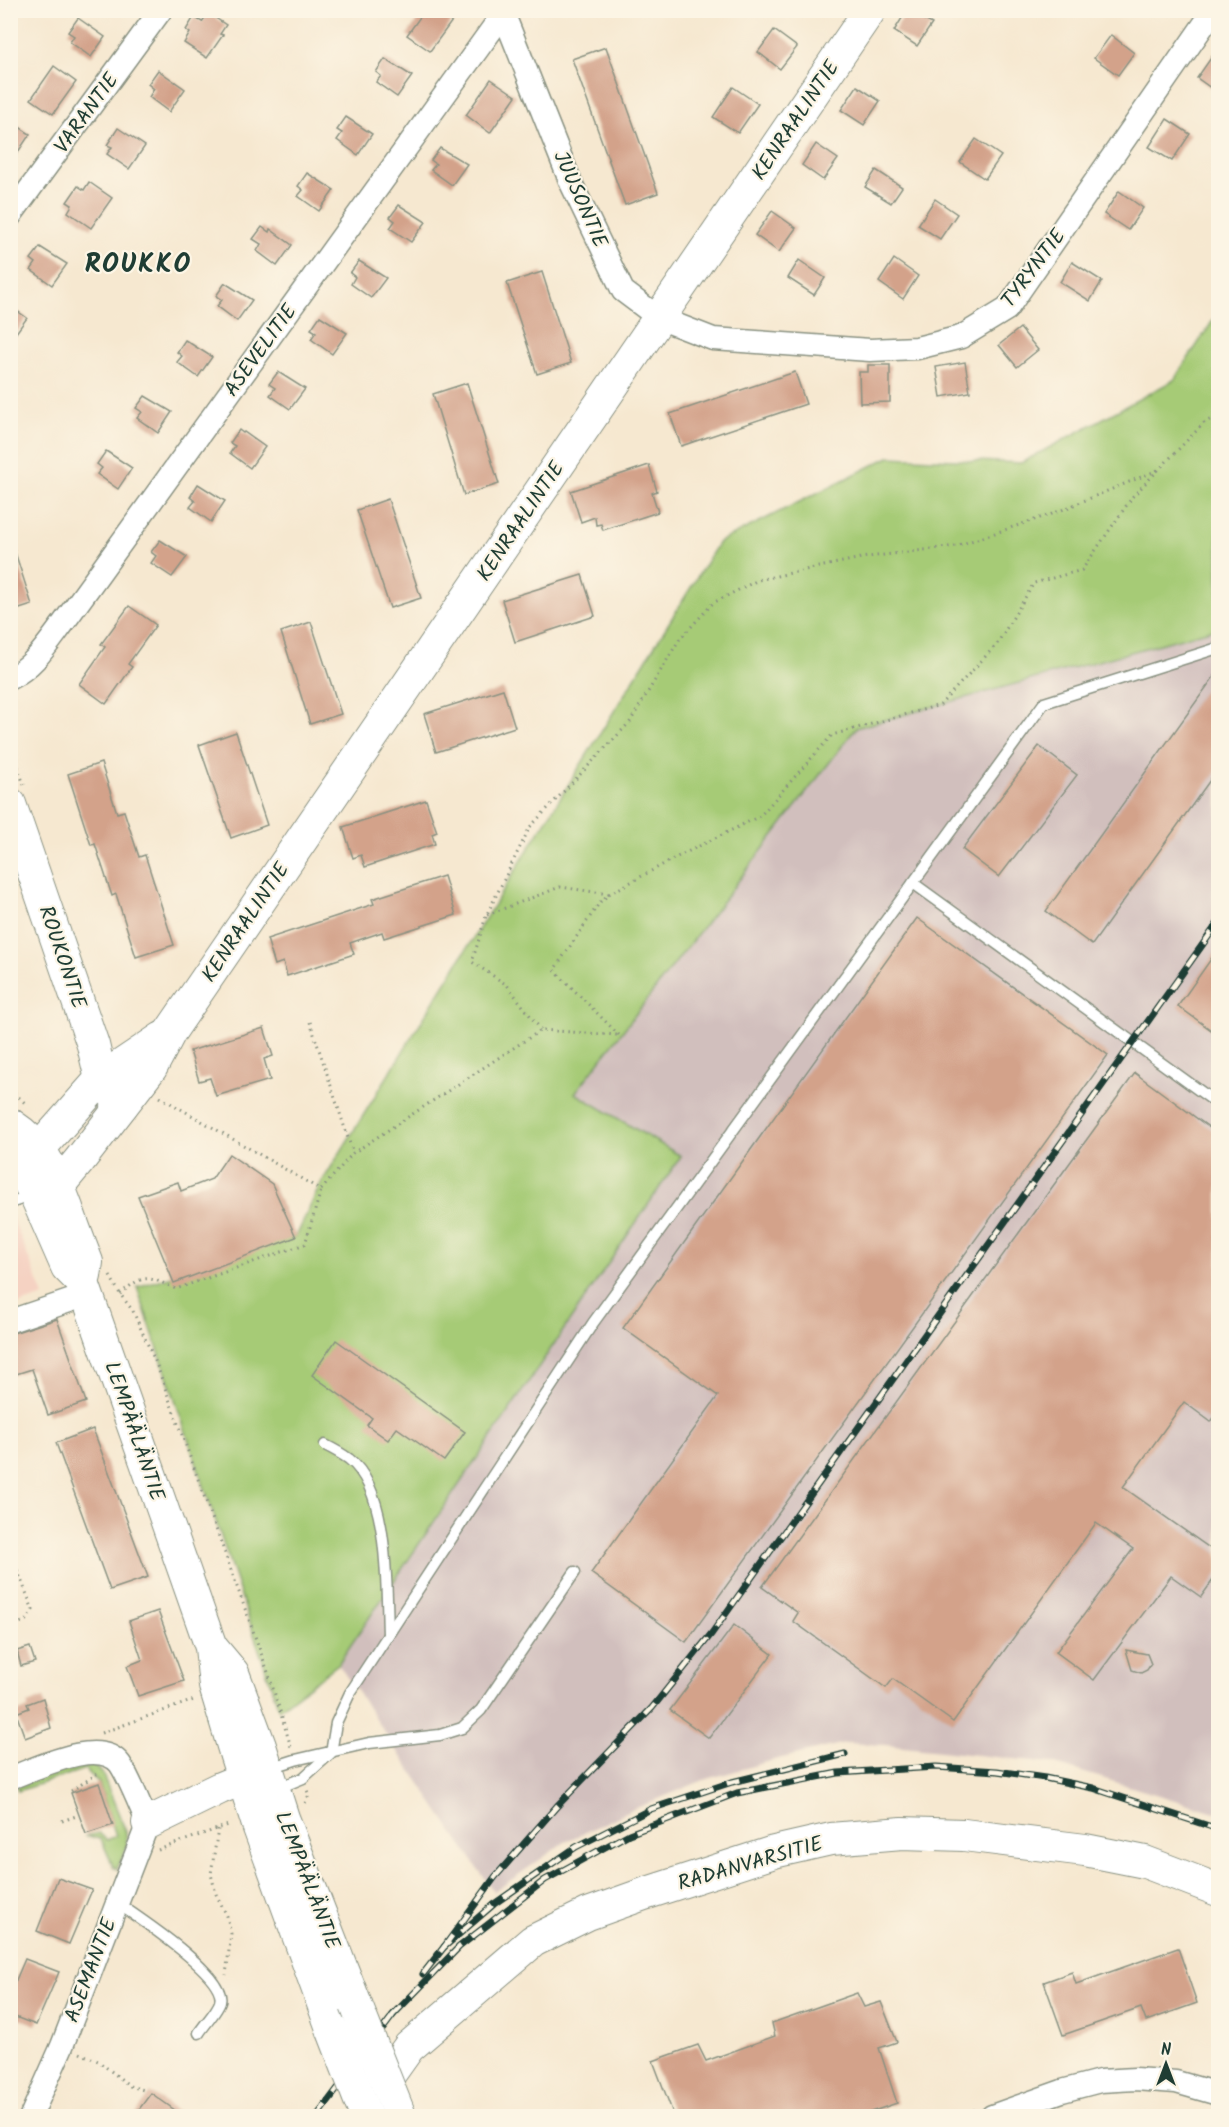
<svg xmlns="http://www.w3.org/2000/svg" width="1229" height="2127" font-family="Kalam,sans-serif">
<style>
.built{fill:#f5d2c2}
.industrial{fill:#d1bfbd}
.green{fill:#a6cb76;stroke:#628455;stroke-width:1.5}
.building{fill:#d3a28a}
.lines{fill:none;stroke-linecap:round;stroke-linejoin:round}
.lane-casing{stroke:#8a9282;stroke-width:13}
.street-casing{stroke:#8a9282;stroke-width:25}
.secondary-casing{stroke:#8a9282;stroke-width:34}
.path{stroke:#8a9282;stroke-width:3;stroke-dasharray:1.5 4.5;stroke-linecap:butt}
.lane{stroke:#fff;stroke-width:10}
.street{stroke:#fff;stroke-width:22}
.secondary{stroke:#fff;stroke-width:32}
.rail-casing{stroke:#1f3d34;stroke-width:7}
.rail{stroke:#fcf5e5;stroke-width:4.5;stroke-dasharray:14;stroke-linecap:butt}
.secondary-bridge-casing{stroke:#8a9282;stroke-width:34;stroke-linecap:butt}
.secondary-bridge{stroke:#fff;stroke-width:32}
.labels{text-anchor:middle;stroke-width:4.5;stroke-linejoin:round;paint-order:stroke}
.street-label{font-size:21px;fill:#1f3d34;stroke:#fcf5e5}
.district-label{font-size:27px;font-weight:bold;letter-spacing:1.5px;fill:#1f3d34;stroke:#fcf5e5}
</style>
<rect width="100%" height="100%" fill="#fcf5e5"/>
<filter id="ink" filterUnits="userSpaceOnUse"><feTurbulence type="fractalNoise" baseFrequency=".0167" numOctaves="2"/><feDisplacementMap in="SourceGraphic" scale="12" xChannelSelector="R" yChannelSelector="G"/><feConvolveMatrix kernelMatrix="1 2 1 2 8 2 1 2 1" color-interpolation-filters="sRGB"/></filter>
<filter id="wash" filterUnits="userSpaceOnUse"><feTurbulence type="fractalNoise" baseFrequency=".008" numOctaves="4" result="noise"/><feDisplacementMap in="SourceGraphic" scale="24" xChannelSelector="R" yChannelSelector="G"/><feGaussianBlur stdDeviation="1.35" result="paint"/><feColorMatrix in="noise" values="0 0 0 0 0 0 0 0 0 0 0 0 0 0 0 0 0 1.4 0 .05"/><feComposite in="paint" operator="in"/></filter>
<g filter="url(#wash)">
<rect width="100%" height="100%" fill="#f6e8d0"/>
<!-- built -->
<path class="built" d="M10,1212L44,1296L11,1307H10Z"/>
<!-- industrial -->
<path class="industrial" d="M1218,628V1813L1052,1763L885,1745L845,1743L774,1760L704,1780L634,1809L565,1842L494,1892L338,1664L681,1156L574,1093L856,728Z"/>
<!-- green -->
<g class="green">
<path d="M1218,313V628L856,728L575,1093L681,1156L338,1664L279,1709L137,1287L296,1237L320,1185L719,542L889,457L1021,463L1174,380Z"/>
<path d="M85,1762L92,1764L102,1773L126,1832L127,1847L117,1869L113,1866L101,1839L85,1836L99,1833L107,1840L116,1836L99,1783L85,1769L18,1791V1786Z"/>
</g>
<g id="blocks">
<!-- building -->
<g class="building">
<path d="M425,10H460L430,51L407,35Z"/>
<path d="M907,10L932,24L917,46L894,31Z"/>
<path d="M208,13L226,25L220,34L223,35L207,58L184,43L190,33L186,30L194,17L202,22Z"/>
<path d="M78,18L105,37L91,57L70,42L74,36L68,32Z"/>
<path d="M774,30L797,47L780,69L758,52Z"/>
<path d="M1111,35L1134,53L1118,75L1094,58Z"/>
<path d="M606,47L658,193L625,205L572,59Z"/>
<path d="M1218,48V93L1197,78Z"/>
<path d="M385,59L412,76L397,97L376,82L381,76L376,72Z"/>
<path d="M54,66L76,82L53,114L31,99Z"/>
<path d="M158,70L185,89L169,112L149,97L154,89L148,84Z"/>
<path d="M491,79L516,96L490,133L466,115Z"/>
<path d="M857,86L880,101L864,125L841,110Z"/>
<path d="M733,87L758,104L738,133L713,117Z"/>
<path d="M346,117L372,134L358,155L337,140L342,133L337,130Z"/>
<path d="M1167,119L1190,134L1172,161L1149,147Z"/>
<path d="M10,121L30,134L10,164Z"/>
<path d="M118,128L145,146L129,169L107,154L112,147L107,145Z"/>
<path d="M976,139L1001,156L985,179L960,162Z"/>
<path d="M816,144L838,159L823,180L802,165Z"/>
<path d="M440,148L467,164L452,185L431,170L436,164L431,160Z"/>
<path d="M876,170L902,187L891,203L865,187Z"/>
<path d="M307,173L334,190L319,211L298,196L303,190L298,186Z"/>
<path d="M89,182L112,198L91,228L68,212L72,205L67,202L78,186L84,190Z"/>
<path d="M1119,191L1143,208L1128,230L1104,214Z"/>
<path d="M935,199L957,214L940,239L918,225Z"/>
<path d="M399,205L426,222L411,242L390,228L395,221L390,217Z"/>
<path d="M772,211L796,228L779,252L755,235Z"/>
<path d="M262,227L269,232L270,229L292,245L277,266L257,251L261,244L253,239Z"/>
<path d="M40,247L67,264L52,285L31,270L36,263L31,259Z"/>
<path d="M894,259L918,276L903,299L879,282Z"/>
<path d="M799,260L825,278L814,295L788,278Z"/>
<path d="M359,261L386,278L371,298L351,284L355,277L350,273Z"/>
<path d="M1072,262L1102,281L1090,301L1060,282Z"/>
<path d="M542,272L571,363L537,374L507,283Z"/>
<path d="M225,283L252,300L237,321L217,306L222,300L216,296Z"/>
<path d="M10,306L27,318L10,341Z"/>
<path d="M320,316L347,333L332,354L311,339L316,332L311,329Z"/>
<path d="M1020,328L1038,350L1017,367L999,345Z"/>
<path d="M185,340L212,357L198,377L177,362L182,356L177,352Z"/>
<path d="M965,362L970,392L941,397L936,367Z"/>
<path d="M868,365H890V402L860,403L859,372H868Z"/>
<path d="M278,372L305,389L290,409L270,395L275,388L269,384Z"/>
<path d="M795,372L806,404L681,446L670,414Z"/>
<path d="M467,383L499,484L464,495L433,394Z"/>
<path d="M145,396L172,412L158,433L137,418L142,412L136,408Z"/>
<path d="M239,430L243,433L244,432L265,447L250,468L230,453L235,446L230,443Z"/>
<path d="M106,451L132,468L118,489L97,474L102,468L97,464Z"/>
<path d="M649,465L657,491L652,493L658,512L603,530L601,524L596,525L595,517L581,522L571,491Z"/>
<path d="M198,484L225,501L211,522L190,507L195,501L190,497Z"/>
<path d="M388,499L421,598L390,608L357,510Z"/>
<path d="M160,540L187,557L172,577L151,563L156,556L151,552Z"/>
<path d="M10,549H14L32,605L10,612Z"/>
<path d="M582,575L595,616L515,642L502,600Z"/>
<path d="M129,606L156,625L128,664L132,667L106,704L79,684L105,647L101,644Z"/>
<path d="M311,622L341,714L310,724L281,632Z"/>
<path d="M1218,671V769L1092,945L1046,911Z"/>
<path d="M503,689L515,727L436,752L424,714Z"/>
<path d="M236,732L267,825L231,838L199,745Z"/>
<path d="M1039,746L1077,775L999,877L962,849Z"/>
<path d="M101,763L117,813L124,811L139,857L145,855L174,945L136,957L116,894L112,896L95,844L91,845L68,774Z"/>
<path d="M426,800L437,832L432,834L435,844L365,867L361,855L353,858L343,827Z"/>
<path d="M444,876L456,915L384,938L382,932L350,943L354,954L287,976L283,962L275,965L267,939L374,904L372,899Z"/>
<path d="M917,918L1108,1055L686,1642L591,1573L718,1396L623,1328Z"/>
<path d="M1218,949V1035L1178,1006Z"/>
<path d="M264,1028L273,1056L264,1059L270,1080L216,1096L210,1078L199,1081L190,1051Z"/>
<path d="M1135,1073L1218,1134V1412L1211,1422L1184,1402L1123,1487L1218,1554V1573L1201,1597L1171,1576L1094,1680L1056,1652L1133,1549L1096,1523L953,1722L893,1679L886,1688L793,1621L798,1613L762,1587Z"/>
<path d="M229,1154L272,1184L296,1237L174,1283L138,1196L178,1182L181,1191L212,1179Z"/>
<path d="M57,1319L86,1402L48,1415L32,1369L10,1376V1334Z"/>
<path d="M336,1340L465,1432L444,1461L397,1428L388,1440L367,1425L372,1418L312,1375Z"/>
<path d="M93,1429L148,1577L110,1590L56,1443Z"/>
<path d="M158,1611L184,1681L138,1696L127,1666L142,1660L129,1621Z"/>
<path d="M734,1625L772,1654L709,1738L670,1710Z"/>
<path d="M30,1647L35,1662L21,1666L17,1651Z"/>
<path d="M1126,1650L1147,1654L1151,1664L1147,1670L1141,1673L1132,1670Z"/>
<path d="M43,1698L51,1728L25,1738L16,1713L29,1708L27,1704Z"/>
<path d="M99,1783L113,1825L86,1834L71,1793Z"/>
<path d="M58,1878L92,1890L69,1944L37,1931Z"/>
<path d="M1178,1948L1197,2003L1146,2021L1141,2008L1063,2035L1044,1982L1072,1972L1076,1984Z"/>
<path d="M25,1959L59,1972L36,2025L10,2015V1994Z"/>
<path d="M857,1993L864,2007L881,2002L897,2042L879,2048L897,2103L859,2116H674L653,2061L698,2045L706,2061L775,2036L772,2023Z"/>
<path d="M151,2093L183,2116H134Z"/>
</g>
</g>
</g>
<g filter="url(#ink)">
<use href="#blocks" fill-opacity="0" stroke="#8a9282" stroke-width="1.5"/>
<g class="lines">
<!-- lane casing -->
<g class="lane-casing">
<g id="lane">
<path d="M913,883L1218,1104"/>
<path d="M10,1203L33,1195"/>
<path d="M325,1445C333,1449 342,1454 349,1459C390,1491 386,1587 388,1634"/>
<path d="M270,1768L295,1760L369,1743L440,1735L462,1728L481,1710L575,1572"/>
<path d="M276,1789L303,1778L331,1753L336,1723L350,1693L593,1323L1044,703L1218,648"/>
<path d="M117,1903C137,1917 228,1976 220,2002C218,2010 204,2025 199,2033"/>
</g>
</g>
<!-- street casing -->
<g class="street-casing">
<g id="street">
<path d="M502,10L571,183L623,291L659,318L713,339L870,350L917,348L961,337L1007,309L1214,10"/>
<path d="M10,216L161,10"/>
<path d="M10,678C33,667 47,645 62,625L503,14"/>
<path d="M10,1321L87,1295"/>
<path d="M10,1778C36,1769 99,1736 120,1764C130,1779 140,1806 148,1823L62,2046L31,2116"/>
<path d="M992,2116L1062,2091L1100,2081L1135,2079L1176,2082L1218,2094"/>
</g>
</g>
<!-- secondary casing -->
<g class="secondary-casing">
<g id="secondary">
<path d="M10,804L93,1045L101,1079L122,1105"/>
<path d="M10,1124C45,1147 53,1171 67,1208C73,1226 80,1244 87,1262L85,1276"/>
<path d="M10,1157L25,1176L35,1194L67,1267L83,1283L211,1647L215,1686L236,1756L259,1828L333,2031"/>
<path d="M35,1193C31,1176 29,1164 40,1148L101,1079L162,1038"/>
<path d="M35,1194L59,1185L79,1161L151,1068L170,1032L870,10"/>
<path d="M212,1648L233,1673L260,1746L283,1818L356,2005"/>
<path d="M148,1823L220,1788L264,1770"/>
<path d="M372,2099L409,2047L533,1941L588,1914L644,1894L774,1852L831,1839L902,1833L964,1835L1085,1850L1145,1862L1218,1890"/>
</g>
</g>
<!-- path -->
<g class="path">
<path d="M10,744L24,785"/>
<path d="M487,915L560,887L609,894"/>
<path d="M310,1022L353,1153"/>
<path d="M541,1030L507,985L472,962L486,916L530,827L630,722L679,640L713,603L758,580L861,558L956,546L1052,514L1158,470"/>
<path d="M619,1035L554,970L600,902L609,894L675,858L760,816L832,735L940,705L997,644L1034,583L1082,570L1133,496L1205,422L1218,416"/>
<path d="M10,1089L25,1103"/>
<path d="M160,1097L321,1190L353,1153L541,1030L617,1035"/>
<path d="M110,1276L120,1294L133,1311L156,1363L269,1675L291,1747"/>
<path d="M120,1294C145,1273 147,1276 176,1289L305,1244L321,1190"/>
<path d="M10,1562L15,1564L33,1610L27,1620L10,1627"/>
<path d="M101,1733L194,1700"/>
<path d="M71,1791L97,1774"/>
<path d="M305,1803L309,1795L307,1790"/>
<path d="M62,1821L79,1815"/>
<path d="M218,1829L211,1874L216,1894L227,1916L231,1934L226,1975"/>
<path d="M158,1850L231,1824"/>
<path d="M80,2053L98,2061L130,2086L147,2091"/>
<path d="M956,2116L974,2110"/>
</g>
<!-- lane -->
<use href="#lane" class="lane"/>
<!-- street -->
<use href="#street" class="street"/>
<!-- secondary -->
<use href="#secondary" class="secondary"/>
<!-- rail casing -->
<g class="rail-casing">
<g id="rail">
<path d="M444,1947L495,1877L557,1806L652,1708L712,1633L1218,923"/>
<path d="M423,1974L444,1947L494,1904L576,1847L651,1809L732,1782L845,1754"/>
<path d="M392,2016L459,1947L545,1880L629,1834L737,1793L838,1773L936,1767L997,1771L1045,1778L1093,1788L1218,1829"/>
<path d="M317,2116L397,2010"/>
</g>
</g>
<!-- rail -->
<use href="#rail" class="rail"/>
<!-- secondary-bridge casing -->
<g class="secondary-bridge-casing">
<g id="secondary-bridge">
<path d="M356,2005L400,2116"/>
<path d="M333,2031L366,2116"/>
</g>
</g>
<!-- secondary-bridge -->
<use href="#secondary-bridge" class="secondary-bridge"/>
</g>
</g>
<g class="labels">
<!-- street labels -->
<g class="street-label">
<text transform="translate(86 113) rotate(-54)" y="7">VARANTIE</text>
<text transform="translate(795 120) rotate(-56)" y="7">KENRAALINTIE</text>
<text transform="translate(581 199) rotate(66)" y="7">JUUSONTIE</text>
<text transform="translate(1033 268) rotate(-53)" y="7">TYRYNTIE</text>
<text transform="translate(260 350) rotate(-54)" y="7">ASEVELITIE</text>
<text transform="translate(520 521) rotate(-56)" y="7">KENRAALINTIE</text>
<text transform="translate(245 922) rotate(-56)" y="7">KENRAALINTIE</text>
<text transform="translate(63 957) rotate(71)" y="7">ROUKONTIE</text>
<text transform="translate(135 1431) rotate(71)" y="7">LEMPÄÄLÄNTIE</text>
<text transform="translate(750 1863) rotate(-16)" y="7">RADANVARSITIE</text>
<text transform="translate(308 1880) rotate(69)" y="7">LEMPÄÄLÄNTIE</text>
<text transform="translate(90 1970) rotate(-69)" y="7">ASEMANTIE</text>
</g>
<!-- district labels -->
<g class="district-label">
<text x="138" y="272">ROUKKO</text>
</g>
</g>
<!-- margin -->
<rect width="1229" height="2127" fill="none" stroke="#fcf5e5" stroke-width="36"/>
<!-- north arrow -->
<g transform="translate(1166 2064)" stroke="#fcf5e5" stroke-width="4.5" paint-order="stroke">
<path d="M0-4.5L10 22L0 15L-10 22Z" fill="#1f3d34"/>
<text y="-9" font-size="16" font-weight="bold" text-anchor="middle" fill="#1f3d34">N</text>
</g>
</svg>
